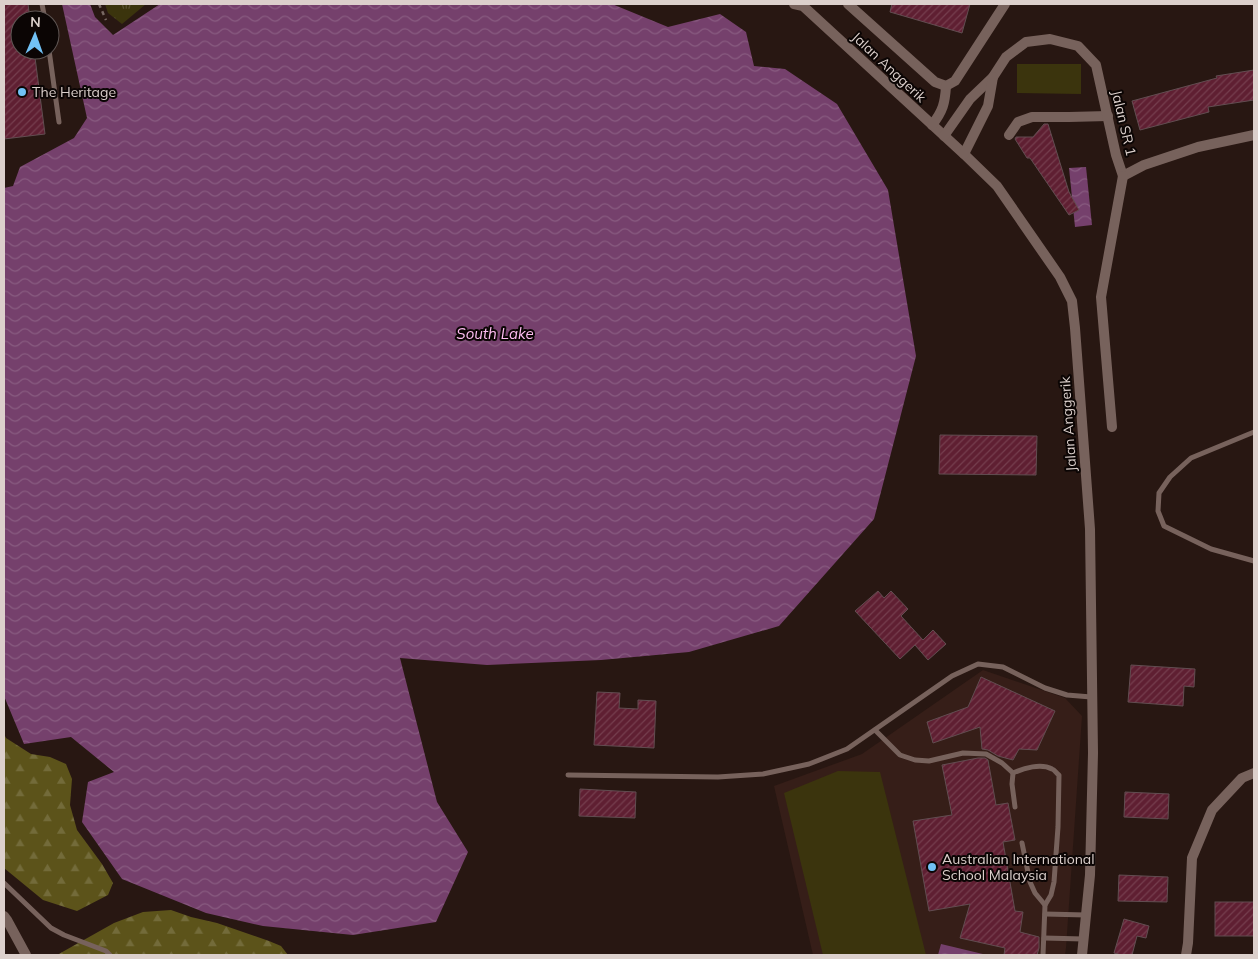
<svg xmlns="http://www.w3.org/2000/svg" width="1258" height="959" font-family="Mulish,sans-serif">
<style>
.built{fill:#361e18}
.grass{fill:url(#grass-tufts)}
.forest{fill:url(#forest-firs)}
.park{fill:#3b340d}
.water{fill:url(#water-waves)}
.building{fill:url(#building-hatch);stroke:#624d51}
.lines{fill:none;stroke-linecap:round;stroke-linejoin:round}
.path{stroke:#786964;stroke-width:2.5;stroke-dasharray:4 4;stroke-linecap:butt}
.lane{stroke:#77625c;stroke-width:5}
.street{stroke:#77625c;stroke-width:10}
.poi-dot{fill:#71c1f5;stroke:#0b0504;stroke-width:2}
.labels{text-anchor:middle;stroke-width:4;stroke-linejoin:round;paint-order:stroke}
.street-label{font-size:14px;fill:#dcd0cc;stroke:#0b0504}
.poi-label{font-size:14px;fill:#dcd0cc;stroke:#0b0504;text-anchor:start}
.water-label{font-size:15px;font-style:italic;fill:#febdf2;stroke:#0b0504}
</style>
<defs>
<pattern id="grass-tufts" width="24" height="20" patternUnits="userSpaceOnUse" patternTransform="scale(1.25)"><rect width="24" height="20" fill="#3b340d"/><path d="M3 7l-1-3M5 7V3M7 7l1-3M15 17l-1-3M17 17v-4M19 17l1-3" fill="none" stroke="#57502f"/></pattern>
<pattern id="forest-firs" width="22" height="20" patternUnits="userSpaceOnUse" patternTransform="scale(1.25)"><rect width="22" height="20" fill="#5c531a"/><path d="M5 1l3.5 6h-7zM16 11l3.5 6h-7z" fill="#736b3a"/></pattern>
<pattern id="water-waves" width="16" height="10" patternUnits="userSpaceOnUse" patternTransform="scale(1.25)"><rect width="16" height="10" fill="#75406c"/><path d="M0 5q4-4 8 0t8 0" fill="none" stroke="#885b80"/></pattern>
<pattern id="building-hatch" width="6" height="6" patternUnits="userSpaceOnUse" patternTransform="scale(1.25)"><rect width="6" height="6" fill="#5f1f32"/><path d="M-1 1l2-2M0 6l6-6M5 7l2-2" fill="none" stroke="#753e4e"/></pattern>
</defs>
<rect width="100%" height="100%" fill="#281712"/>
<!-- built -->
<path class="built" d="M983,670L1065,698L1082,716L1066,948L1065,955H813L774,786L862,754Z"/>
<!-- grass -->
<path class="grass" d="M105,4H146L122,24L108,13Z"/>
<!-- forest -->
<g class="forest">
<path d="M4,734L6,738L31,754L50,757L66,764L72,779L70,805L77,830L102,864L113,883L108,895L77,911L43,900L4,868Z"/>
<path d="M171,910L191,917L217,923L269,941L281,946L288,955H57L114,923L143,912Z"/>
</g>
<!-- park -->
<g class="park">
<path d="M1017,64H1081V94L1017,93Z"/>
<path d="M838,771L880,772L926,955H823L784,793Z"/>
</g>
<!-- water -->
<g class="water">
<path d="M62,4H90L95,17L113,35L160,4H612L668,27L720,14L746,32L754,66L785,69L837,104L888,190L916,356L874,519L779,626L689,652L601,660L487,665L400,658L437,802L468,852L436,922L353,935L263,926L206,913L122,879L82,822L88,782L114,772L71,737L24,744L4,696V188L13,186L20,167L74,138L87,118Z"/>
<path d="M1086,167L1092,225L1075,227L1069,168Z"/>
<path d="M941,944L987,955H938Z"/>
</g>
<!-- building -->
<g class="building">
<path d="M4,4H28L30,20H20V50H34L45,134L4,139Z"/>
<path d="M892,4H970L962,33L890,12Z"/>
<path d="M1254,70V100L1208,107L1209,112L1140,130L1132,101L1217,78L1216,76Z"/>
<path d="M1044,124H1048L1069,192L1079,210L1069,215L1030,158H1027L1015,139L1016,137H1033Z"/>
<path d="M940,435L1037,436L1036,475L939,474Z"/>
<path d="M878,591L884,598L891,591L908,609L901,616L923,640L933,630L946,644L928,660L915,645L900,659L855,611Z"/>
<path d="M1131,665L1195,669L1194,687L1184,686L1183,706L1128,702Z"/>
<path d="M981,677L1055,711L1037,750L1019,749L1013,760L998,756L988,750L982,749L980,727L933,743L927,722L968,707Z"/>
<path d="M597,692L620,693L619,708L638,709V700L656,701L654,748L594,745Z"/>
<path d="M978,758H985L988,760L996,805L1008,803L1015,840L1003,842L1015,911L1023,912L1020,932L1039,937V948L1037,955H1004L1005,948L960,938L970,904L929,911L913,821L952,815L942,765Z"/>
<path d="M580,789L636,792L635,818L579,816Z"/>
<path d="M1125,792L1169,794L1168,819L1124,817Z"/>
<path d="M1119,875L1168,877L1167,902L1118,901Z"/>
<rect x="1215" y="902" width="39" height="34"/>
<path d="M1124,919L1149,926L1146,938L1137,936L1132,955H1121L1114,953Z"/>
</g>
<g class="lines">
<!-- path -->
<path class="path" d="M99,4L106,20"/>
<!-- lane -->
<g class="lane">
<path d="M42,4L45,20"/>
<path d="M49,50L59,122"/>
<path d="M1254,432L1191,458L1170,477L1159,493L1158,511L1164,526L1211,549L1254,561"/>
<path d="M875,730L900,755L915,760L929,761L963,753L986,754L1002,763L1013,773"/>
<path d="M568,775L718,777L763,774L809,764L847,749L952,676L978,664L1003,667L1045,688L1067,695L1091,697"/>
<path d="M1015,807L1012,784L1013,773C1024,768 1041,763 1052,769C1055,770 1056,773 1059,775L1058,827L1054,882L1051,895L1045,905L1043,955"/>
<path d="M1022,843L1030,882L1035,893L1045,905"/>
<path d="M4,883L51,928L64,935L106,951L110,955"/>
<path d="M1045,914L1086,915"/>
<path d="M1044,938L1083,939"/>
</g>
<!-- street -->
<g class="street">
<path d="M794,4L803,6L964,154L997,186L1060,277L1072,301L1075,328L1090,529L1093,753L1090,875L1082,955"/>
<path d="M848,4L935,82L946,86L955,81L1005,4"/>
<path d="M932,125C943,111 945,103 946,86"/>
<path d="M1009,135L1018,122L1032,117H1069L1108,116"/>
<path d="M944,136L970,99L993,77L1006,57L1026,42L1050,39L1078,46L1096,65L1116,155L1123,176L1144,165L1198,147L1254,135"/>
<path d="M964,154L988,106L993,77"/>
<path d="M1112,427L1101,297L1123,176"/>
<path d="M4,916L7,920L26,955"/>
<path d="M1186,955L1188,943L1192,858L1212,810L1242,778L1254,773"/>
</g>
</g>
<!-- markers -->
<g class="poi-dot">
<circle cx="22" cy="92" r="5"/>
<circle cx="932" cy="867" r="5"/>
</g>
<g class="labels">
<!-- street labels -->
<g class="street-label">
<text transform="translate(889 67) rotate(43)" y="5">Jalan Anggerik</text>
<text transform="translate(1124 123) rotate(77)" y="5">Jalan SR 1</text>
<text transform="translate(1068 424) rotate(-94)" y="5">Jalan Anggerik</text>
</g>
<!-- poi labels -->
<g class="poi-label">
<text x="32" y="97">The Heritage</text>
<text x="942" y="864">Australian International<tspan x="942" dy="16">School Malaysia</tspan></text>
</g>
<!-- water labels -->
<g class="water-label">
<text x="495" y="339">South Lake</text>
</g>
</g>
<!-- border -->
<rect width="1258" height="959" fill="none" stroke="#dcd0cc" stroke-width="10"/>
<!-- north arrow -->
<g transform="translate(35 35) rotate(2)"><circle r="24" fill="#0b0504" stroke="#5f5654"/>
<path d="M0-4L9 19L0 12L-9 19Z" fill="#71c1f5"/>
<text y="-8" font-size="14" font-weight="bold" text-anchor="middle" fill="#dcd0cc">N</text>
</g>
</svg>
